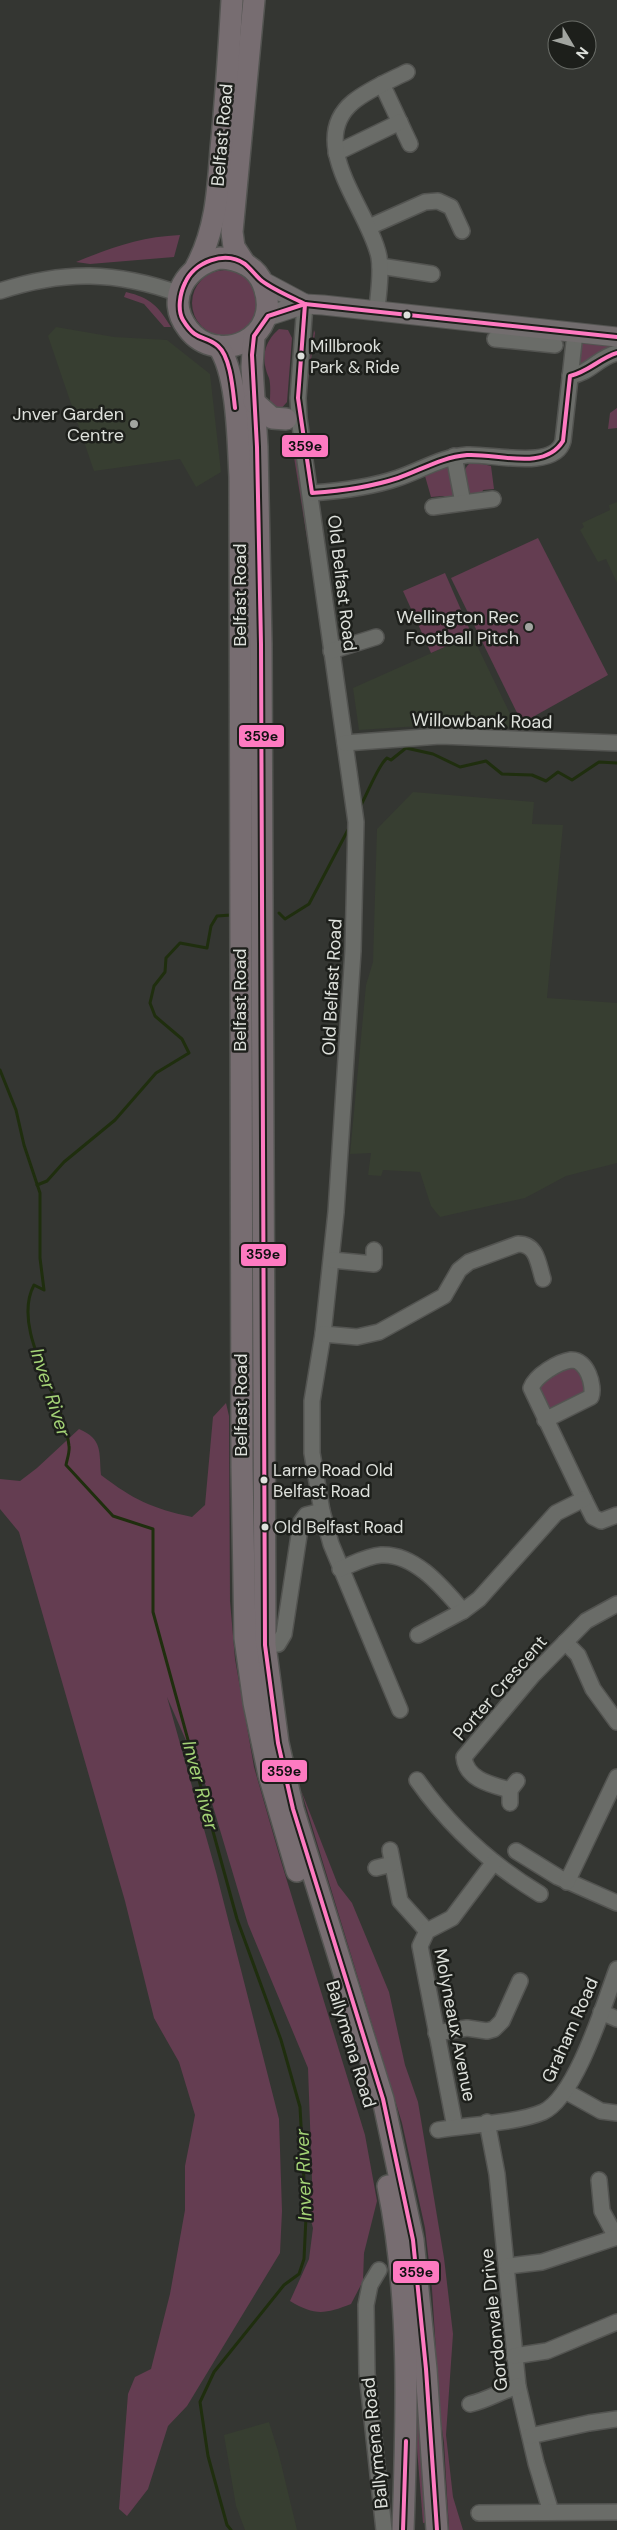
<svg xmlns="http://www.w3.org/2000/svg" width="617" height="2530" font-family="'DM Sans',sans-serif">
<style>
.built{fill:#373e31}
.green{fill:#643d51}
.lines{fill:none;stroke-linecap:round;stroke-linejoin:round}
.stream{stroke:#1f2e0e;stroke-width:3}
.minor-casing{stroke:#535451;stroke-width:18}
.major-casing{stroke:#535451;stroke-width:21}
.highway-casing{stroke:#535451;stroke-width:24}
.minor{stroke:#6a6c68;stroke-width:15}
.major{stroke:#726d6e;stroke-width:19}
.highway{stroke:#776d71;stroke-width:21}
.bus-1-casing{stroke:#1d1f1b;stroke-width:8}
.bus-1{stroke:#fe7ac1;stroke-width:4}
.bus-dot{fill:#dee1dc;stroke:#1d1f1b;stroke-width:2}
.poi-dot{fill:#a2a5a0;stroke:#1d1f1b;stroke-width:2}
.labels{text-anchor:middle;stroke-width:5;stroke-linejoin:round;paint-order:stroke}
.bus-label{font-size:17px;fill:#dee1dc;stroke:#1d1f1b;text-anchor:start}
.street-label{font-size:18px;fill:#dee1dc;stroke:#1d1f1b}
.poi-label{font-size:18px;fill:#dee1dc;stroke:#1d1f1b;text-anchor:end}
.water-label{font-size:19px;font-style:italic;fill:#a4d376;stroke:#1d1f1b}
.line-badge{stroke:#1d1f1b;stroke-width:2}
.pale-badge-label{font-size:14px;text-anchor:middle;font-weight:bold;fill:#111}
</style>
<rect width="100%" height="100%" fill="#343632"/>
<!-- built -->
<g class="built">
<path d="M56,327L114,337L167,340L210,374L221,472L196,487L180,459L94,471L48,336Z"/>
<path d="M617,502V583L606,559L598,562L580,530L584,527L582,523L610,510L609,505Z"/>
<path d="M472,635L514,722L508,728L435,725L359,730L353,688Z"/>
<path d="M413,792L534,802L532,824L563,825L547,998L617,1003V1163L566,1176L525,1198L440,1217L431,1206L420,1172L383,1170L381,1176L368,1175L371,1153L350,1154L366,985L373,962L377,829Z"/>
<path d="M269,2422L278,2451L297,2530H245L236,2506L224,2435Z"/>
</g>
<!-- green -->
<g class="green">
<path d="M180,235L174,257L90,264L76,262C113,247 140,237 180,235Z"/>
<circle cx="225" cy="303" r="33"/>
<path d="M126,292C151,298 158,306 171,327H164L144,304L124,297Z"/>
<path d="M279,329L288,330L292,338L287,402L279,411L270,402C270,395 271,385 269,378C261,359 263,343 279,329Z"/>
<path d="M314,330L315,333L307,387H306Z"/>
<path d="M585,341L617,344L583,368L578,364L581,345Z"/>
<path d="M617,408V428L608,429L610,413Z"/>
<path d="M298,450L316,574L313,575L293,451Z"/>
<path d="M478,463L491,466L494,489L483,490L481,496L468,497C466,486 460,472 469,464Z"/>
<path d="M446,467L452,469L458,495L450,499L443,496L431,497L425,476Z"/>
<path d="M538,538L608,675L522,723L451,578Z"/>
<path d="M445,573L472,635L431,653L403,591Z"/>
<path d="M574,1366L584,1374L588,1394L547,1410L538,1384L568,1367Z"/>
<path d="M226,1403L229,1416L230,1601L235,1659L254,1767L280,1858L365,2135L377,2201L364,2253L363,2281L351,2304C325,2314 315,2316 290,2301L309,2259L313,2228L307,2206L312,2180L308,2068L248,1924L209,1793L167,1697L216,1872L279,2119L282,2211L280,2253L187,2406L168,2426L148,2489L127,2516L119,2509L128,2394L135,2377L151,2369L170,2294L185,2210V2166L195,2115L179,2062L154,2018L125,1901L19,1532L0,1509V1479L20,1481L37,1468L79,1429C103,1439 99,1452 101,1475C134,1500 151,1508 192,1517L205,1505L213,1417Z"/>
<path d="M301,1790L338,1885L352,1903L389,1992L405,2065L418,2102L444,2258L453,2334L446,2435L453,2497L463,2530H449L444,2443L440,2415L432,2289L425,2228L402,2123Z"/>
<path d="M408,2255L428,2522L423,2523L416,2436Z"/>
</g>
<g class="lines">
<!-- stream -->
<g class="stream">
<path d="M360,807C367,795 378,765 387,758L391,760L406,748L433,754L460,767L486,761L502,774L532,775L546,781L558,772L572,780L599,762L617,763"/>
<path d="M279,913L285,919L309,904L350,826"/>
<path d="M0,1070L16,1110L24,1145L40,1193V1258L44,1290L34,1285C10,1330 64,1399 69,1446C70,1452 67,1459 66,1465L113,1516L153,1529V1612L237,1919L281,2040L300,2107L306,2217L304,2259L299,2274L284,2285L214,2372L200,2402L208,2456L227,2525L231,2530"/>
<path d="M37,1185L47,1181L64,1162L115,1120L156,1073L189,1053L182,1039L155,1016L150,1003L154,986L165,972L166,958L180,943L207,948L211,926L217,916L231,915"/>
</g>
<!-- minor casing -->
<g class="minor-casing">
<g id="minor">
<path d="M382,84L410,144"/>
<path d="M336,153L400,122"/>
<path d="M369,227L425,202L438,201L451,207L462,231"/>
<path d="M380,266L432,274"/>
<path d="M0,291C64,270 116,271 180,294"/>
<path d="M305,304L298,398L299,418L356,822L353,951L336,1212L323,1334L312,1401V1453L322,1511L331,1544L400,1710"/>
<path d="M377,311C378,293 382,275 379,257C370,211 304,143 353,102C369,89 389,81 407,72"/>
<path d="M495,339L555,345"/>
<path d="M570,376C591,373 598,357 617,353"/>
<path d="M454,456L463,503"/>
<path d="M312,493C340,491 372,487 398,478C422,470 441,457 467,455C489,453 555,471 563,441L575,333"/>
<path d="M433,507L493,499"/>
<path d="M331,651L376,637"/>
<path d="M345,743L440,736L617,743"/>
<path d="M332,1260L374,1264V1250"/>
<path d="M323,1334L357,1337L379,1332L444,1296L459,1270L469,1262L518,1244C537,1244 538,1263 543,1279"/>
<path d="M545,1420L591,1397C595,1386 587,1359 571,1360C558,1362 536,1375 531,1388L584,1499L593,1517L601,1521L617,1515"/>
<path d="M340,1569C353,1564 367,1556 381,1555C415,1553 443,1588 463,1611"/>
<path d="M418,1635L463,1611L479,1599L556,1513L584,1499"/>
<path d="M565,1642L578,1655L593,1689L617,1722"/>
<path d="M265,1645L278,1644L284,1634L301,1522L306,1515L322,1511"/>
<path d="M417,1780C450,1827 492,1865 540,1894"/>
<path d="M510,1790C492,1785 466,1780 464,1757L533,1675L586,1621L617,1604"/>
<path d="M510,1803V1790L517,1781"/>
<path d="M390,1850L400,1901L427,1931"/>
<path d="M516,1851L558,1877L617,1903"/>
<path d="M376,1868L392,1864"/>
<path d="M567,1882L617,1777"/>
<path d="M601,2012L617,2019"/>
<path d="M436,2033L467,2028L487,2031L494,2029L502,2021L520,1981"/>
<path d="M565,2091L601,2111L617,2113"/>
<path d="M487,2122L497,2174L518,2386L536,2463L551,2512"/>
<path d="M455,2127L420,1946L427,1931L452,1918L494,1862"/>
<path d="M438,2130C467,2125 518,2123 543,2112C576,2097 604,2004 617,1969"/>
<path d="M599,2180L602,2211L616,2237"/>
<path d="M508,2266L542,2262L617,2237"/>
<path d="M379,2270L370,2285L366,2305L367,2373L384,2530"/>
<path d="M514,2356L547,2351L617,2322"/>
<path d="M470,2404C488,2400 501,2391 518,2386"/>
<path d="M530,2436L589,2423L617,2419"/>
<path d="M479,2513L617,2512"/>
</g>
</g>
<!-- major casing -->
<g class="major-casing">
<g id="major">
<path d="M262,281L305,304"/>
<path d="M268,316L305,304L323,305L617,337"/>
</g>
</g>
<!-- highway casing -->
<g class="highway-casing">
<g id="highway">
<path d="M220,258C239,259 256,266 263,284C285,339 217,367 188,329C164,298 187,265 220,258Z"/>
<path d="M245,264L234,247L232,232L254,0"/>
<path d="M196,267C216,230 218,190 221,149C226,99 229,50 232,0"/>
<path d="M254,336L252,367L257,447L261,644L265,1645L278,1743L293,1809L383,2099L413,2240L426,2369L437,2530"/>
<path d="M218,346C238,373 238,443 240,477L242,1468L245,1638L254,1703L269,1775L297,1871"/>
<path d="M254,402L272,418L286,419"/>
<path d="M388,2186C411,2299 407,2416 403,2530"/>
</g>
</g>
<!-- minor -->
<use href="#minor" class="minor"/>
<!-- major -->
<use href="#major" class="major"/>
<!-- highway -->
<use href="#highway" class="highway"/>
<!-- bus-1 casing -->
<g class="bus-1-casing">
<g id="bus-1">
<path d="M305,304L298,398L312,493C341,491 371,487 398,478C421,470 442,457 467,455C497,453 544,472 563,441L570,376C588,372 600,358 617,353"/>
<path d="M235,408C233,392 231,357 218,346C204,334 197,343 183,320C177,310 180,293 185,283C194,262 225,250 245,264C251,269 256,276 262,281C274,290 291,297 305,304"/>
<path d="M403,2530L406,2441"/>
<path d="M437,2530L426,2369L413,2240L383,2099L293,1809L278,1743L265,1645L261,644L257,447L252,355L254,336L268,316L305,304L617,337"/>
</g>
</g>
<!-- bus-1 -->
<use href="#bus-1" class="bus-1"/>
</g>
<!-- markers -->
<g class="bus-dot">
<circle cx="407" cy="315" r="4.5"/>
<circle cx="301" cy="356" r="4.5"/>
<circle cx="264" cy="1480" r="4.5"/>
<circle cx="265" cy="1527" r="4.5"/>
</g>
<g class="poi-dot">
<circle cx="134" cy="424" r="5"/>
<circle cx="529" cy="627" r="5"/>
</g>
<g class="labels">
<!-- bus labels -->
<g class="bus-label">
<text x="310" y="352">Millbrook<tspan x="310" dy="21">Park &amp; Ride</tspan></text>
<text x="273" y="1476">Larne Road Old<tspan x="273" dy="21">Belfast Road</tspan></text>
<text x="274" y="1533">Old Belfast Road</text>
</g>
<!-- street labels -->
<g class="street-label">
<text transform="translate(222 135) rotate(-85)" y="6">Belfast Road</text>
<text transform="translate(342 583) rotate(83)" y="6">Old Belfast Road</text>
<text transform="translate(240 595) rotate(-90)" y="6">Belfast Road</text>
<text transform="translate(482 721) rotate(1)" y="6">Willowbank Road</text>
<text transform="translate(332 987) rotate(-87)" y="6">Old Belfast Road</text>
<text transform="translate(240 1000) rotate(-90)" y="6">Belfast Road</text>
<text transform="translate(241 1405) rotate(-90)" y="6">Belfast Road</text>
<text transform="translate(500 1688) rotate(-49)" y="6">Porter Crescent</text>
<text transform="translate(455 2025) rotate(79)" y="6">Molyneaux Avenue</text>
<text transform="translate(570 2030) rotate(-66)" y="6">Graham Road</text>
<text transform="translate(351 2044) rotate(73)" y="6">Ballymena Road</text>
<text transform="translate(494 2320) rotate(-96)" y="6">Gordonvale Drive</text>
<text transform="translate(375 2443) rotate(-96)" y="6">Ballymena Road</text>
</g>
<!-- poi labels -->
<g class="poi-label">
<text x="124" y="420">Jnver Garden<tspan x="124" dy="21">Centre</tspan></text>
<text x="519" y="623">Wellington Rec<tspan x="519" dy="21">Football Pitch</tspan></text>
</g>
<!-- water labels -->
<g class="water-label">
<text transform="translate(51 1392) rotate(72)" y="7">Inver River</text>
<text transform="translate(201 1785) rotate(75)" y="7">Inver River</text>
<text transform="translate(303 2175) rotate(-92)" y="7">Inver River</text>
</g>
</g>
<g class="line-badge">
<rect x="281" y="434" width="48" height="24" rx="5" fill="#fe7ac1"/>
<rect x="238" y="724" width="47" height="24" rx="5" fill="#fe7ac1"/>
<rect x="240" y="1243" width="47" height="24" rx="5" fill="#fe7ac1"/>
<rect x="261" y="1759" width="47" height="24" rx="5" fill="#fe7ac1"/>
<rect x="392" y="2260" width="48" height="24" rx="5" fill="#fe7ac1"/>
</g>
<g class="pale-badge-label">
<text x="305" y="451">359e</text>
<text x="261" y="741">359e</text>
<text x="263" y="1259">359e</text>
<text x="284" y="1776">359e</text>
<text x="416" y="2277">359e</text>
</g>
<!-- north arrow -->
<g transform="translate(572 45) rotate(128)"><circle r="24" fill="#1d1f1b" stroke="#6a6d68"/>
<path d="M0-4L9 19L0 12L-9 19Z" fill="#a2a5a0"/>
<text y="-8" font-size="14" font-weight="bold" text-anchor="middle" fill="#dee1dc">N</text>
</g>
</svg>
